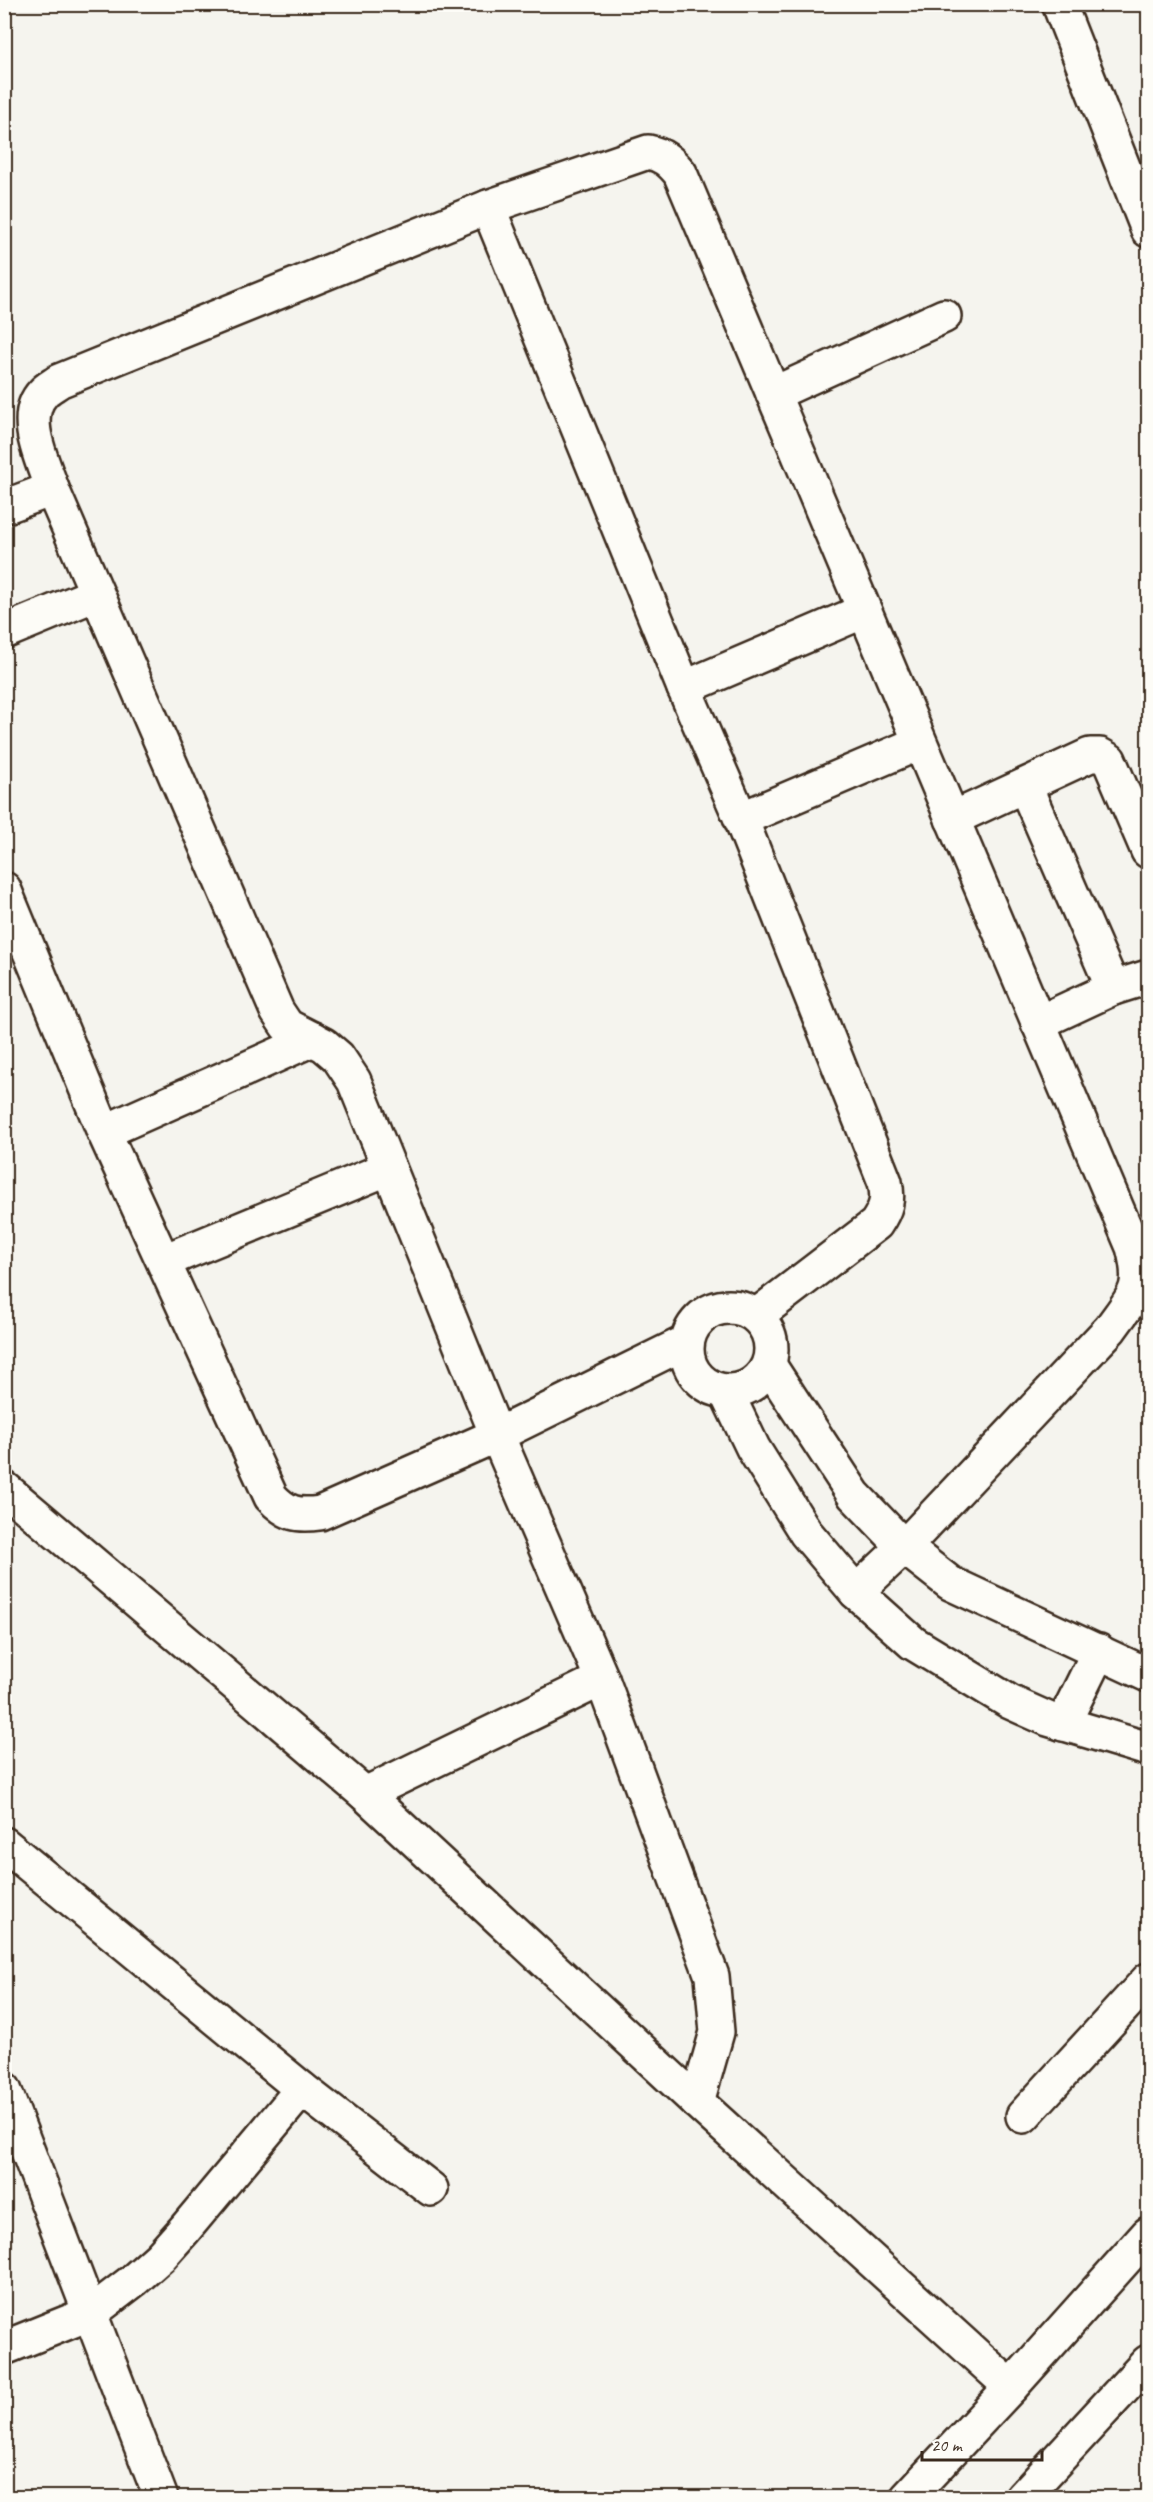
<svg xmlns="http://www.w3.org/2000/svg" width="1153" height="2502" font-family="Caveat,sans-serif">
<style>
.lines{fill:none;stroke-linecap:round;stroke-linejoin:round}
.minor-casing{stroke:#3b2a1e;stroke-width:38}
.minor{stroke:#fdfcf7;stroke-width:33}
</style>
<rect width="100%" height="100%" fill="#f5f4ee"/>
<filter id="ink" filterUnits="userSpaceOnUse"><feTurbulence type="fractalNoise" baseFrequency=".0167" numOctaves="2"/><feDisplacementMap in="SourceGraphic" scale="12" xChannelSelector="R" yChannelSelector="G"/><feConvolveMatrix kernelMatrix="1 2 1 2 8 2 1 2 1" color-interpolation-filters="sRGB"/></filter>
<g filter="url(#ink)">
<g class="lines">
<!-- minor casing -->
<g class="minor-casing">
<g id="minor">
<path d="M1059,4L1148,230"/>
<path d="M488,207L59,381C54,385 47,388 43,393C20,417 43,462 52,489L277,1011L287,1026L324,1045L338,1057L354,1081L497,1435L602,1679L712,1976L717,2032L697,2102"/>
<path d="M773,394L944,316"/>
<path d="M4,507L52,489"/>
<path d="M4,632L96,594"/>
<path d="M684,688L864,611"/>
<path d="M1025,786L1113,988"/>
<path d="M741,819L919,743"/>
<path d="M952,819L1090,755H1100L1109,760L1148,851"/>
<path d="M4,889L104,1132L271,1497C287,1514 297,1516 320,1513L497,1435L686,1342"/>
<path d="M1038,1023L1113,988L1148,977"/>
<path d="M104,1132L313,1039"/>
<path d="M164,1261L389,1168"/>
<circle cx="729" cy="1349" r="42"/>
<path d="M756,1316L876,1224C886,1209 889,1200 885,1182L741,819L684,688L488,207L648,152C663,155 670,161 680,173L1133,1247C1144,1290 1135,1294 1110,1329L904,1547L856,1592"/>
<path d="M769,1365L854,1495L904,1547L950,1583L1148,1675"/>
<path d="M726,1392L753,1448L806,1533L856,1592L913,1643L1010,1702L1048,1719L1148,1749"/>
<path d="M4,1488L365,1794L697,2102L1011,2387"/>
<path d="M1063,1724L1099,1651"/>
<path d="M365,1794L602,1679"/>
<path d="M4,1844L302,2089L431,2189"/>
<path d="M4,2089L161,2498"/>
<path d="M1023,2116L1148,1980"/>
<path d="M4,2348L91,2313L134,2280L160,2257L185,2229L302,2089"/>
<path d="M907,2498L1011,2387L1148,2234"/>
<path d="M1022,2498L1148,2362"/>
</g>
</g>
<!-- minor -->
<use href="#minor" class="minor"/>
</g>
</g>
<!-- margin -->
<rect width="1153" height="2502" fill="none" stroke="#fdfcf7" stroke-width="24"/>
<rect x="12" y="12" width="1129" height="2478" fill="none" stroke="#3b2a1e" stroke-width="2" filter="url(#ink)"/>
<!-- scale -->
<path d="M922 2451v9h120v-9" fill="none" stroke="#3b2a1e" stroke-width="3"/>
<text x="931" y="2451" font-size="18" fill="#3b2a1e" stroke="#fdfcf7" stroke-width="4.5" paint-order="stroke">20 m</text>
</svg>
